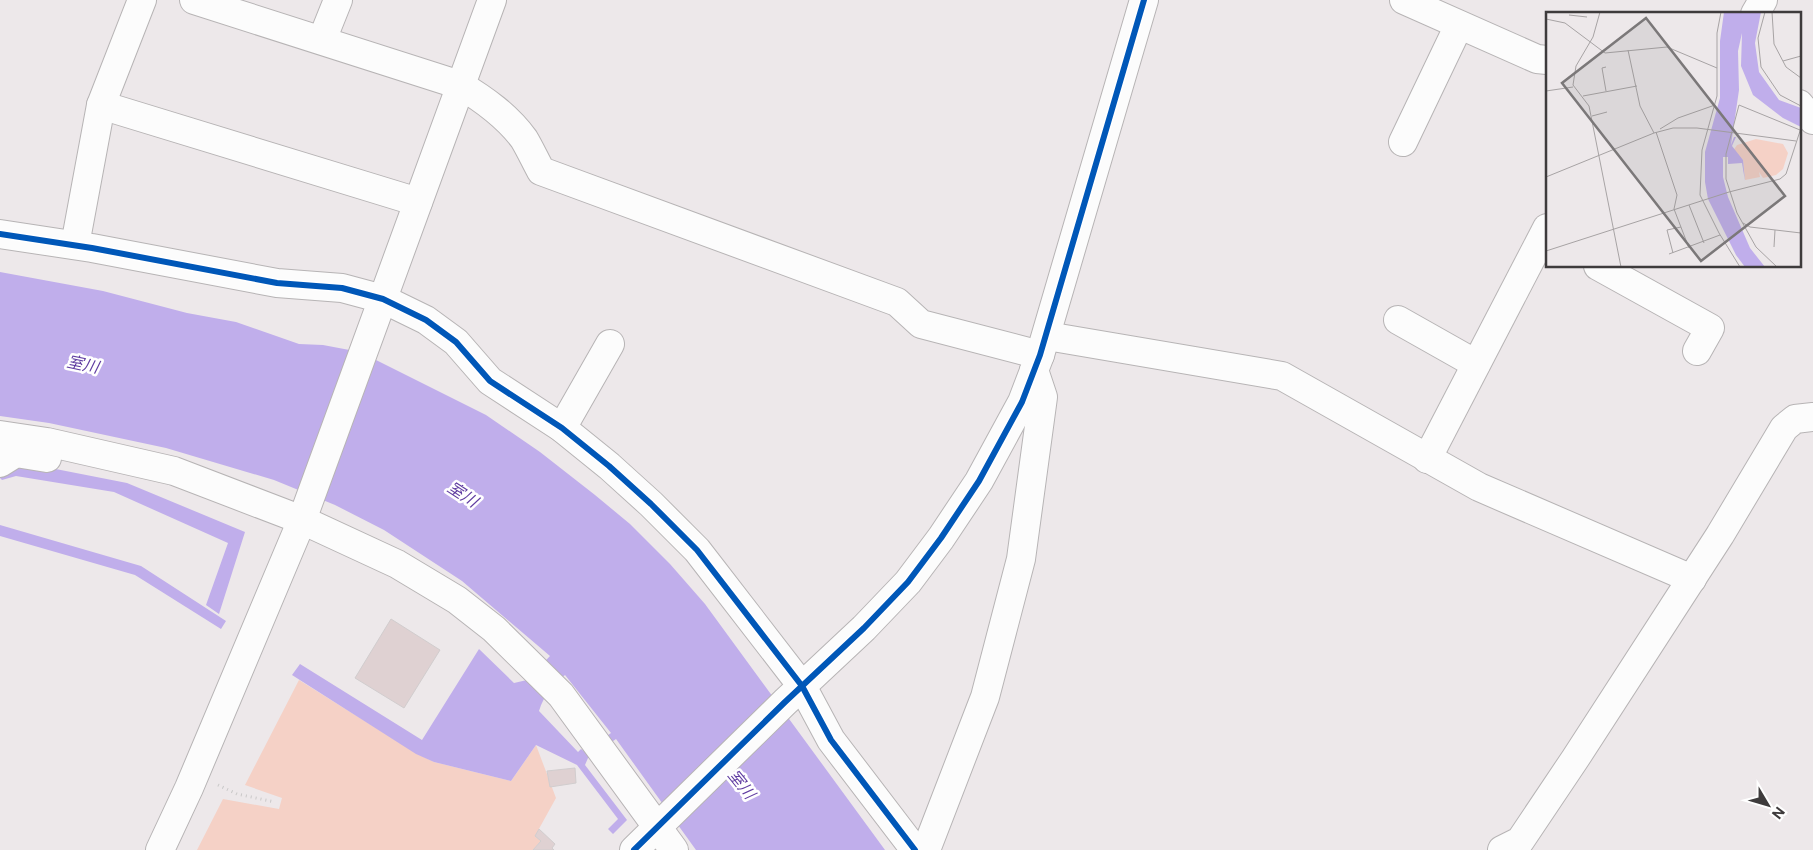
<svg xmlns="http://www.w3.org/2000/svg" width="1813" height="850" font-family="'Public Sans','Noto Sans JP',sans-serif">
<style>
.green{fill:#f5d1c6}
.water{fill:#c0aeeb;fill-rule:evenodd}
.building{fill:#dfd1d2;stroke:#d1cdce}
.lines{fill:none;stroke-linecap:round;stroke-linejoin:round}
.minor-casing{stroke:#b7b4b5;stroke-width:30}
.tertiary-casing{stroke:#b7b4b5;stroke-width:30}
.path{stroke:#c9c8c8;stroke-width:3;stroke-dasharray:1 4;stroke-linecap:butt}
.minor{stroke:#fcfcfc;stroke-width:28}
.tertiary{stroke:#fcfcfc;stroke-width:28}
.cycleway-casing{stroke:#fff;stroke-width:9}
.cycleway{stroke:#0057b8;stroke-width:6}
.labels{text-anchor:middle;stroke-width:5;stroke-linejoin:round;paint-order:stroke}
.water-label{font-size:16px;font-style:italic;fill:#603da1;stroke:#fff}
.inset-road{fill:none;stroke:#a7a3a4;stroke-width:1}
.view{fill:#7b7879;fill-opacity:0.15;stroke:#7b7879;stroke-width:2.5}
.inset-edge{fill:none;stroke:#3e3b3c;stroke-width:2.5}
</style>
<rect width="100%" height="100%" fill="#ede8ea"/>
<!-- green -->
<path class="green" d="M299,680L416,753L434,762L511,781L536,745L556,798L535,836L541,841L533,850H197L223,799L279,809L282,798L245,785Z"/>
<!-- water -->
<g class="water">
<path d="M0,272L103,291L187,313L236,322L299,344L323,345L360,352L486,415L540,452L595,495L630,524L670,564L705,604L885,850H696L616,739L588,758L585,765L627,820L613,834L608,829L618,819L577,765L536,745L511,781L434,762L416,754L292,675L300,664L422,740L479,649L514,683L527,680L550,656L462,581L384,530L335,505L274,480L166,448L49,423L0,416ZM565,675L611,733L585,752L581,749L578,752L539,711C544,695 552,686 565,675Z"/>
<path d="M20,462L127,483L245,532L219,614L206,605L228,543L114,492L16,476L2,480L0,478V472Z"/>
<path d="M0,525L141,566L226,621L221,629L135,575L0,536Z"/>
</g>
<!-- building -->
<g class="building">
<path d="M391,619L440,650L404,708L355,678Z"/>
<path d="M575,768L576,783L550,787L547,771Z"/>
<path d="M539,829L555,844L552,848L554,850H533L541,841L535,836Z"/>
</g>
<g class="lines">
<!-- minor casing -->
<g class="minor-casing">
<g id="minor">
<path d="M194,0L460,85C485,100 507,116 524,139C530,149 535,160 541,171L897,302L921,324L1040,355"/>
<path d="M1404,0L1537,59L1547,60"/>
<path d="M1755,14L1763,0"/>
<path d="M322,40L338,0"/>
<path d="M1799,104L1813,120"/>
<path d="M101,105L418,202"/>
<path d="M1403,142L1459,25"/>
<path d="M0,234L92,248L277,283L342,288L383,299L426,320L456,342L490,381L562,428L609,466L651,504L697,550L802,686L831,740L915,850"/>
<path d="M75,245L101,105L142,0"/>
<path d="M1598,266L1710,328L1697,351"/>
<path d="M1398,320L1476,364"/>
<path d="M1047,336L1282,376L1479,487L1692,579"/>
<path d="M562,428L610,344"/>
<path d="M0,435L47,442L174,471L302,520L397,564L457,600L494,629L561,695L674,850"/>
<path d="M1427,459L1547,228"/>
<path d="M0,463L16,453L47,458"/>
<path d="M926,850L985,697L1021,559L1043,397L1034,370"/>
<path d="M1502,850L1520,841L1575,759L1720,535L1784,428L1795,419L1813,417"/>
</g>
</g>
<!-- tertiary casing -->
<g class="tertiary-casing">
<g id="tertiary">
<path d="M160,850L189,788L302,520L492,0"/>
<path d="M634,850L785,702L864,628L908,582L941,538L979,481L1022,402L1040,355L1144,0"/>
</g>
</g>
<!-- path -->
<path class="path" d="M218,785L237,794L275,802"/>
<!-- minor -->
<use href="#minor" class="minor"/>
<!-- tertiary -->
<use href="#tertiary" class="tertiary"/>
<!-- cycleway casing -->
<g class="cycleway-casing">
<g id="cycleway">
<path d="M0,234L92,248L277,283L342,288L383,299L426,320L456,342L490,381L562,428L609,466L651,504L697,550L802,686L831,740L915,850"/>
<path d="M634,850L785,702L864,628L908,582L941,538L979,481L1022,402L1040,355L1144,0"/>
</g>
</g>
<!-- cycleway -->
<use href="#cycleway" class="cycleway"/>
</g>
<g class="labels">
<!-- water labels -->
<g class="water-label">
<text transform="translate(83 364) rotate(12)" y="6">室川</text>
<text transform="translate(463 494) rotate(33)" y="6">室川</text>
<text transform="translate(742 784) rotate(51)" y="6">室川</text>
</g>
</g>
<!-- overview -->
<g transform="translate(1546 12)">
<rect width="255" height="255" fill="#ede8ea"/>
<path d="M210,127L237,132L242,141L237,157L230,163L217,166L213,160L214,165L199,168L197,148L187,139L191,133Z" fill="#f5d1c6"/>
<path d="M178,0H215L209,31L213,60L233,88L255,96V115L237,106L207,83L195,54L196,21L192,39L193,78L185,133L188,125H190L186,134L197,148L199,169L196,151L182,152V145H177V165L182,185L204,236L219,255H199L190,243L162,187L159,170V140L174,86V29Z" fill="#c0aeeb"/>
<path class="inset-road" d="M54,0L47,25L30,54L27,73L43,94L75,255M175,0L171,21V84L156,138L154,183L173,221L194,255M219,0L212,26L215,55L234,83L255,94M226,0L228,32L240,55L255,66M23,3L41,5M0,7L19,11L59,41L121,35L171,56M82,38L94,94L108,121M237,49L255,44M60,55L56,56L60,79M0,79L27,75M37,84L91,74M46,104L61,100M114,117L132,106L169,93M110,120L131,183L128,197L143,236M0,165L108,121L127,116H151L250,129M143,193L158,231M197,211L204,215L255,221M228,235L229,218M0,239L183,180L234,167L240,162L255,116M127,241L121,218L135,215M123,242L174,223M231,255L210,235L191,201L180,167V142L193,93L254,118"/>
<path class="view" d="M100,6L239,184L155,249L16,71Z"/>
<rect width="255" height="255" class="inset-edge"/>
</g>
<!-- north arrow -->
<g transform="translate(1768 805) rotate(128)" stroke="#ffffff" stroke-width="4" paint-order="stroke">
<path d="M0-4L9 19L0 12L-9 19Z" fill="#3e3b3c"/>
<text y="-8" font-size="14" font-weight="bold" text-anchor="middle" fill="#3e3b3c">N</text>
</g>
</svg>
